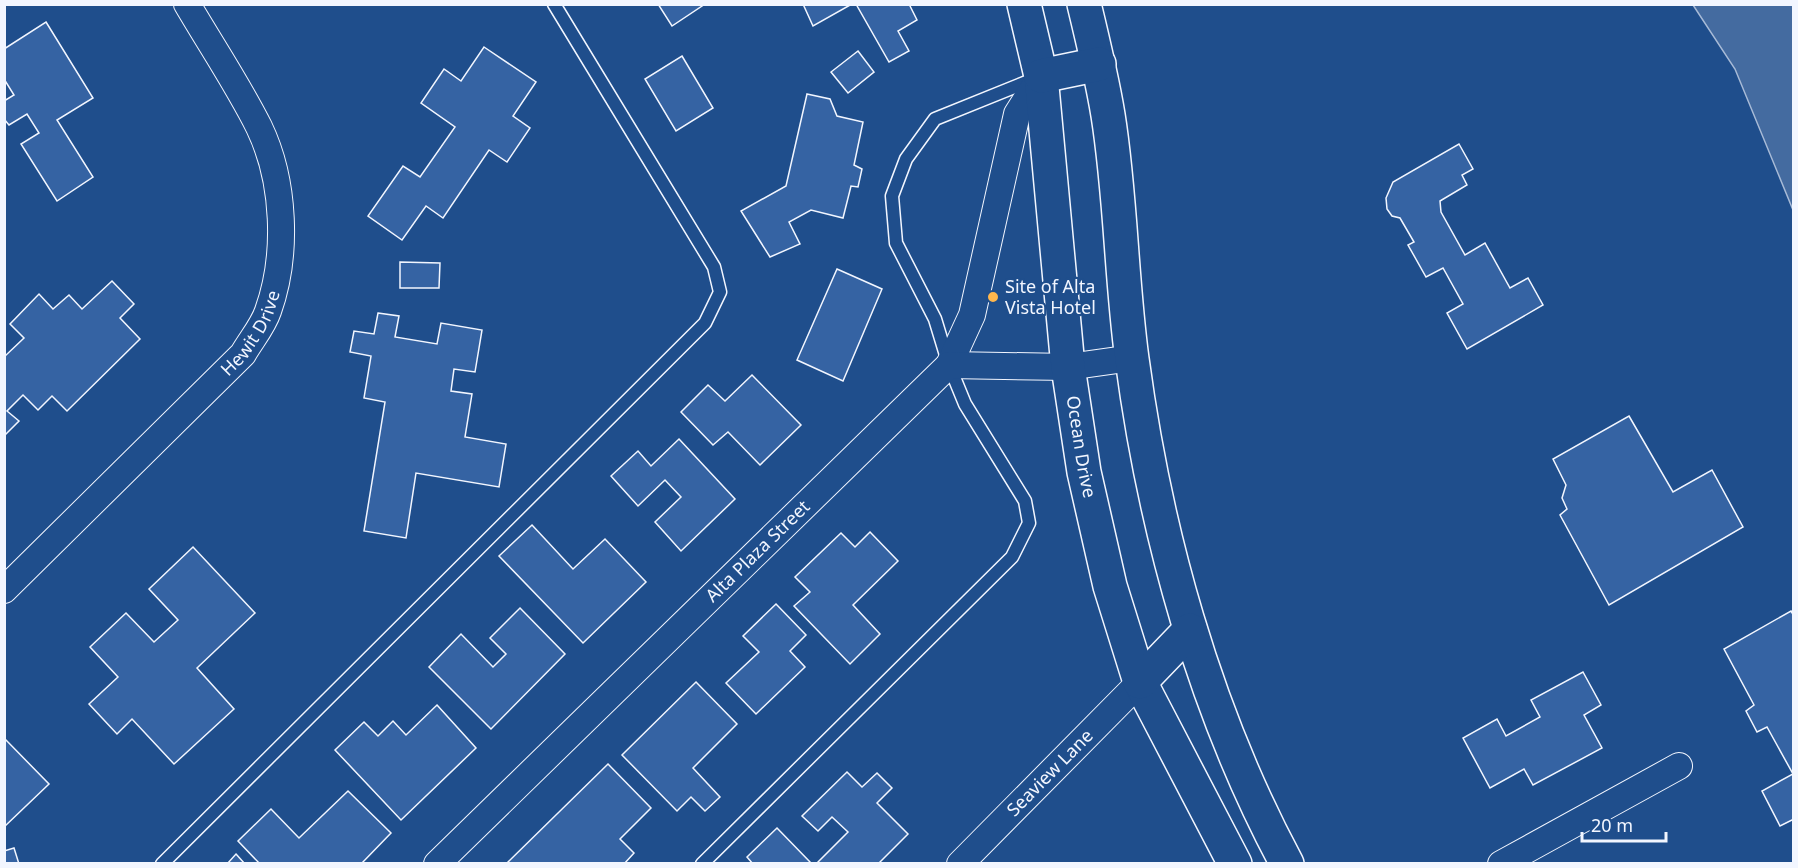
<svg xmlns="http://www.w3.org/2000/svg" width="1798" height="868" font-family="'Noto Sans',sans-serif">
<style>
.water{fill:#446ba0;stroke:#a8bbd7;stroke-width:1.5}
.building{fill:#3563a3;stroke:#f2f6ff;stroke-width:1.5}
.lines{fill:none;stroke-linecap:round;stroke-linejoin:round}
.lane-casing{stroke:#f2f6ff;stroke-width:15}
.street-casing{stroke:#f2f6ff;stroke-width:28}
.primary-casing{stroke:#f2f6ff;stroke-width:36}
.lane{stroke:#1f4e8c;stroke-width:12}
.street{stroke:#1f4e8c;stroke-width:26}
.primary{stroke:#1f4e8c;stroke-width:33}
.poi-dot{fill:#ffb74d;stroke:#1f4e8c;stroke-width:2}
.labels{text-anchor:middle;stroke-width:4.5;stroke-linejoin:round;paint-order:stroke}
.poi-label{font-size:18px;fill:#f2f6ff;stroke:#1f4e8c;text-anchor:start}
.street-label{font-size:18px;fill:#f2f6ff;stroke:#1f4e8c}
</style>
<rect width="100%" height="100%" fill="#1f4e8c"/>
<!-- water -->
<path class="water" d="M1693,5H1793V210L1735,69Z"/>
<!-- building -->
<g class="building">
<path d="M658,4H705L672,26Z"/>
<path d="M803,4H852L813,26Z"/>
<path d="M856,4H909L917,20L898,31L909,51L889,62Z"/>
<path d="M46,22L93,98L57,120L93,177L57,201L21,144L39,133L27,114L9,125L4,119V101L14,95L4,79V49Z"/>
<path d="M484,47L536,82L513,116L530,128L507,162L489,150L443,218L426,206L402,240L368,216L403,166L420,177L455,127L421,103L444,69L461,81Z"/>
<path d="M858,51L874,72L848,93L831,72Z"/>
<path d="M682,56L713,108L676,131L645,79Z"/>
<path d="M807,94L830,99L837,116L863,122L854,165L862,169L858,187L851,186L843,218L811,210L789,222L800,244L770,257L741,211L786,186Z"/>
<path d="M1459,144L1473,169L1462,175L1467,185L1440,201L1441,212L1465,255L1485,243L1510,288L1528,278L1543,305L1467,349L1447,313L1463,304L1443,268L1426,277L1408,245L1414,242L1400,218L1392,216L1387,209L1386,198L1393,182Z"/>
<path d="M400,262L440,263L439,288H400Z"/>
<path d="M837,269L882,289L843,381L797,360Z"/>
<path d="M112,281L134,304L120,318L140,339L67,411L52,396L38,410L23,395L7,411L19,421L4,436V357L24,338L10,324L39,294L53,309L69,295L82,309Z"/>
<path d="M378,313L399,316L395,337L437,344L441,323L482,330L475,372L454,369L451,391L472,394L465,437L506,444L499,487L416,473L406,538L364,531L385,402L364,398L371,356L350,352L354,331L374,334Z"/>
<path d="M752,375L801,425L760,465L728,432L713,445L681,412L708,385L725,401Z"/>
<path d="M1629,416L1673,492L1712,470L1743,527L1609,605L1560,515L1567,509L1562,498L1566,485L1553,459Z"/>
<path d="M679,439L735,499L681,551L655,522L681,497L665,480L638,506L611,476L638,451L651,466Z"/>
<path d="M532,525L573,569L605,539L646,582L583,643L499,556Z"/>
<path d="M870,532L898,561L853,605L880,634L850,664L794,606L810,592L795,577L841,533L855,547Z"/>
<path d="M193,547L255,613L197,668L234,709L174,764L132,719L117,734L89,704L118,677L90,647L126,613L154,642L178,620L149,589Z"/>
<path d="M776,604L806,635L790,651L805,667L756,714L726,683L759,652L743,636Z"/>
<path d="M520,608L565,654L491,729L429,667L461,634L493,667L506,654L490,638Z"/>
<path d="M1791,611L1794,616V819L1780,826L1762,791L1793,774L1767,727L1757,732L1746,711L1754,705L1724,649Z"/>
<path d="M1583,672L1601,705L1584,715L1602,748L1533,785L1524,769L1490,788L1463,738L1497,719L1506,736L1540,717L1531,700Z"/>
<path d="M696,682L737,724L693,768L720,797L705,811L691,797L677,811L622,755Z"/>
<path d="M437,705L476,748L401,820L335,750L364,722L378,736L393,721L406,735Z"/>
<path d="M5,739L49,784L4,827V740Z"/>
<path d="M608,764L651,808L620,839L634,853L624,864H506Z"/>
<path d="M847,772L862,787L877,773L892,788L877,803L908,834L878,864H820L818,862L848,832L832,817L818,831L802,816Z"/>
<path d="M348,791L391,833L361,864H260L238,841L271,809L299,838Z"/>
<path d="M777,828L810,862L808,864H753L747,857Z"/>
<path d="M14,848L19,864H4V851Z"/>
<path d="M236,854L245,864H227Z"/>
</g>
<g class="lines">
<!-- lane casing -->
<g class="lane-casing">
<g id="lane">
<path d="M162,864L705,323L720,292L714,267L554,4"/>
<path d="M702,864L1012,557L1029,523L1025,501L965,404L949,365L935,319L896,243L892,196L906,159L935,119L1034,79"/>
</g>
</g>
<!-- street casing -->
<g class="street-casing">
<g id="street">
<path d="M949,365L972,315L1017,114L1041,76"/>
<path id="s1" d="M4,590L243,354C251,340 263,326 268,311C288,255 285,181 259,127C238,85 211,45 187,4"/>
<path id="s2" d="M437,864L949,365L1068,367L1132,358"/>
<path id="s3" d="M960,864L1140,682"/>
<path d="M1501,864L1679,766"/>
</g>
</g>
<!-- primary casing -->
<g class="primary-casing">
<g id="primary">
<path id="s4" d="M1024,4L1041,76L1068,367L1084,472L1110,586L1140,682L1235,864"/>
<path d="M1084,4C1093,41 1102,78 1108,115C1121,196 1121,278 1132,359C1155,531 1204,710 1287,864"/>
<path d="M1041,76L1099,64"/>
<path d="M1140,682L1190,630"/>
</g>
</g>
<!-- lane -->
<use href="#lane" class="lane"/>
<!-- street -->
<use href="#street" class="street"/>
<!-- primary -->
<use href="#primary" class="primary"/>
</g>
<!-- markers -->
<circle class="poi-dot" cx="993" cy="297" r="6"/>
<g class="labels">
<!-- poi labels -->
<g class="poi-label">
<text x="1005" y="293">Site of Alta<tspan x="1005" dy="21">Vista Hotel</tspan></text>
</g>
<!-- street labels -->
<g class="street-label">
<text dy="6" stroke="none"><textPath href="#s1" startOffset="358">Hewit Drive</textPath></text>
<text dy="6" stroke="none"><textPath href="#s4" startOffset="447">Ocean Drive</textPath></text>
<text dy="6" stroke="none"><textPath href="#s2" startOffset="448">Alta Plaza Street</textPath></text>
<text dy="6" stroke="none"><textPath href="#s3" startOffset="128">Seaview Lane</textPath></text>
</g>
</g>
<!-- border -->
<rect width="1798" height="868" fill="none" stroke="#f2f6ff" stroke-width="12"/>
<!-- scale -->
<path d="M1582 832v9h84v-9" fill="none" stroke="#f2f6ff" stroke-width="3"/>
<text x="1591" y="832" font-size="18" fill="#f2f6ff" stroke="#1f4e8c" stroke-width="4.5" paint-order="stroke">20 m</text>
</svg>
